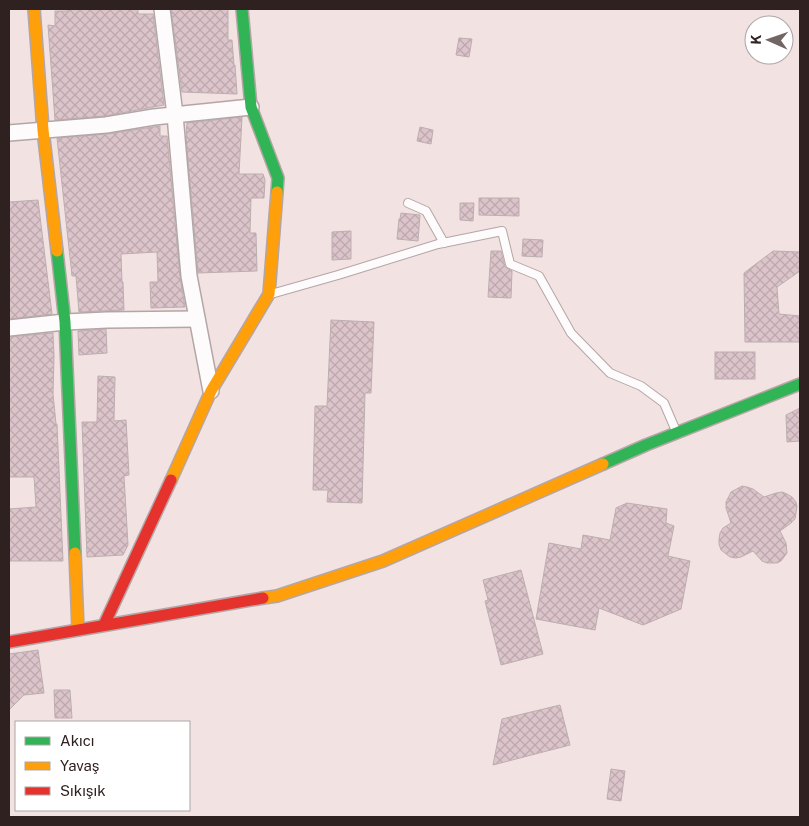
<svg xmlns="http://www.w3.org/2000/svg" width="809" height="826" font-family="'Public Sans',sans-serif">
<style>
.building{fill:url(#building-cross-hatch);stroke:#bcaeb0}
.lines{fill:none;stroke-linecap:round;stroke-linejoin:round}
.lane-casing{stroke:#b4a6a6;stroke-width:10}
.street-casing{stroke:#b4a6a6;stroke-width:18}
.fast-casing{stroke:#b4a6a6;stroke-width:14}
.slow-casing{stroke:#b4a6a6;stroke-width:14}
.jam-casing{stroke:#b4a6a6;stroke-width:14}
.lane{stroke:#fdfbfb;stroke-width:8}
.street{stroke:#fdfbfb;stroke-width:15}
.fast{stroke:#30b455;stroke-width:11}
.slow{stroke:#ff9f0a;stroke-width:11}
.jam{stroke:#e5322d;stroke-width:11}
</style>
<defs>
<pattern id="building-cross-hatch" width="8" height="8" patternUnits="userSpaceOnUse" patternTransform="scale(1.25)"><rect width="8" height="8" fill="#dcc4cb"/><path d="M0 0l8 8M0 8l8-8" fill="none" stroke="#bda8ae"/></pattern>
</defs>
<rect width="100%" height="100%" fill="#f3e2e2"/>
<!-- building -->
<g class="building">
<path d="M68,9H138V14H153L164,105L105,116L55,120L48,25L55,26V11H68Z"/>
<path d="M171,9H228V40H232L234,65H235L237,94L182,92Z"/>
<path d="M459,38L472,39L469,57L456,55Z"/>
<path d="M242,117L239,174H263L265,180L264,198H251L250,233H256L257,271L198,273L186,137L187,123Z"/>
<path d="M160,126V136H167L180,277L185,307L151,308L150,282H158L157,252L121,254L122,282H123L124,310L79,312L76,276H72L57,138L107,134Z"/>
<path d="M420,127L433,130L431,144L417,141Z"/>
<path d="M479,198H519V216L479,215Z"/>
<path d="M38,200L52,314L9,319V202Z"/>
<path d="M460,203H474L473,221L460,220Z"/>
<path d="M401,213L420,215L418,241L397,239L399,219H400Z"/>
<path d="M351,231V259L332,260V232Z"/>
<path d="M523,239L543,240L542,257L522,256Z"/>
<path d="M491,251H501L505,267L512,271L511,298L488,297Z"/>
<path d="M773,251L800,252V271L777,287L779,314L800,316V342H745L744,273Z"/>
<path d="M331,320L374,322L371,393H365L362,503L327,502L328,490H313L315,406H327Z"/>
<path d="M106,329L107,353L79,355L78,331Z"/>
<path d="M53,333L54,356L53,394L56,424H57L63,561H9V509L36,507L34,477H9V337Z"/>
<rect x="715" y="352" width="40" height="27"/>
<path d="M98,376L115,377L114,421L126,420L129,475L124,476L128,545L123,555L87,557L82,422H97Z"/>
<path d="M800,408V441L787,442L786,415Z"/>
<path d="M742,486L747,487L753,489L764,497L776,493L782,492L787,494L792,497L796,502L797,507L795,519L791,523L780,531L786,543L787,553L781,561L777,563H767L762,561L753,551L741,557L736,558L730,557L721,550L719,544V539L720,533L723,528L731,523L726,508V502L731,492Z"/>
<path d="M627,503L667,509L666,523L674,526L668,556L690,561L681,609L643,625L599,608L595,630L536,619L549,543L581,549L583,535L610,540L616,508Z"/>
<path d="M521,570L543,654L501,665L485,601L488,600L483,580Z"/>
<path d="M38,650L44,693L24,695L9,710V654Z"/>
<path d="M54,690H70L72,718H55Z"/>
<path d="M560,705L570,745L493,765L502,719Z"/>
<path d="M611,769L625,771L621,801L607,799Z"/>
</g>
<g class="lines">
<!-- lane casing -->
<g class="lane-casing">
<g id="lane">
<path d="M408,203L426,211L444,243"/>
<path d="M271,294L338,275L438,244L502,231L510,264L539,276L571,333L610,373L641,386L664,403L676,431"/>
</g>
</g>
<!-- street casing -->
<g class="street-casing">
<g id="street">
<path d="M162,9L175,115L189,276L211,391"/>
<path d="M9,133L106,125L154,117L251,107"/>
<path d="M9,328L65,322L107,320L197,319"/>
</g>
</g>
<!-- fast casing -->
<g class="fast-casing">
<g id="fast">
<path d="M242,9L251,107L278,178L277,192"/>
<path d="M57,251L65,322L75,553"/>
<path d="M603,464L646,445L800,384"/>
</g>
</g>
<!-- slow casing -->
<g class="slow-casing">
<g id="slow">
<path d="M34,9L43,130L57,251"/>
<path d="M171,480L211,391L269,294L277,192"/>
<path d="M75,553L78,630"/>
<path d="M263,598L277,596L383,561L603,464"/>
</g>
</g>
<!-- jam casing -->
<g class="jam-casing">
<g id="jam">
<path d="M104,625L171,480"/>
<path d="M9,642L263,598"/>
</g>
</g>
<!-- lane -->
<use href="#lane" class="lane"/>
<!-- street -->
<use href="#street" class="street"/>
<!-- fast -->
<use href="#fast" class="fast"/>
<!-- slow -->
<use href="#slow" class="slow"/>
<!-- jam -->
<use href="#jam" class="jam"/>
</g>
<!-- border -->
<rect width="809" height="826" fill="none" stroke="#302121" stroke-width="20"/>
<!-- legend -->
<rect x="15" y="721" width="175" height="90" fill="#ffffff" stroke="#aca6a6"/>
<rect x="25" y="737" width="25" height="8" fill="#30b455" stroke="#aca6a6"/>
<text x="60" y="746" font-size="15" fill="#302121">Akıcı</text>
<rect x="25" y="762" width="25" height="8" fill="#ff9f0a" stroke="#aca6a6"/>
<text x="60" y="771" font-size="15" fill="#302121">Yavaş</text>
<rect x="25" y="787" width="25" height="8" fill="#e5322d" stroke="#aca6a6"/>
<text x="60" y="796" font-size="15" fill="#302121">Sıkışık</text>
<!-- north arrow -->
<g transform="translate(769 40) rotate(272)"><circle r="24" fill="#ffffff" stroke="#aca6a6"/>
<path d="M0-4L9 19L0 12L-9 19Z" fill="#746565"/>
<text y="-8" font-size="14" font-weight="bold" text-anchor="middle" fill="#302121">K</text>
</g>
</svg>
